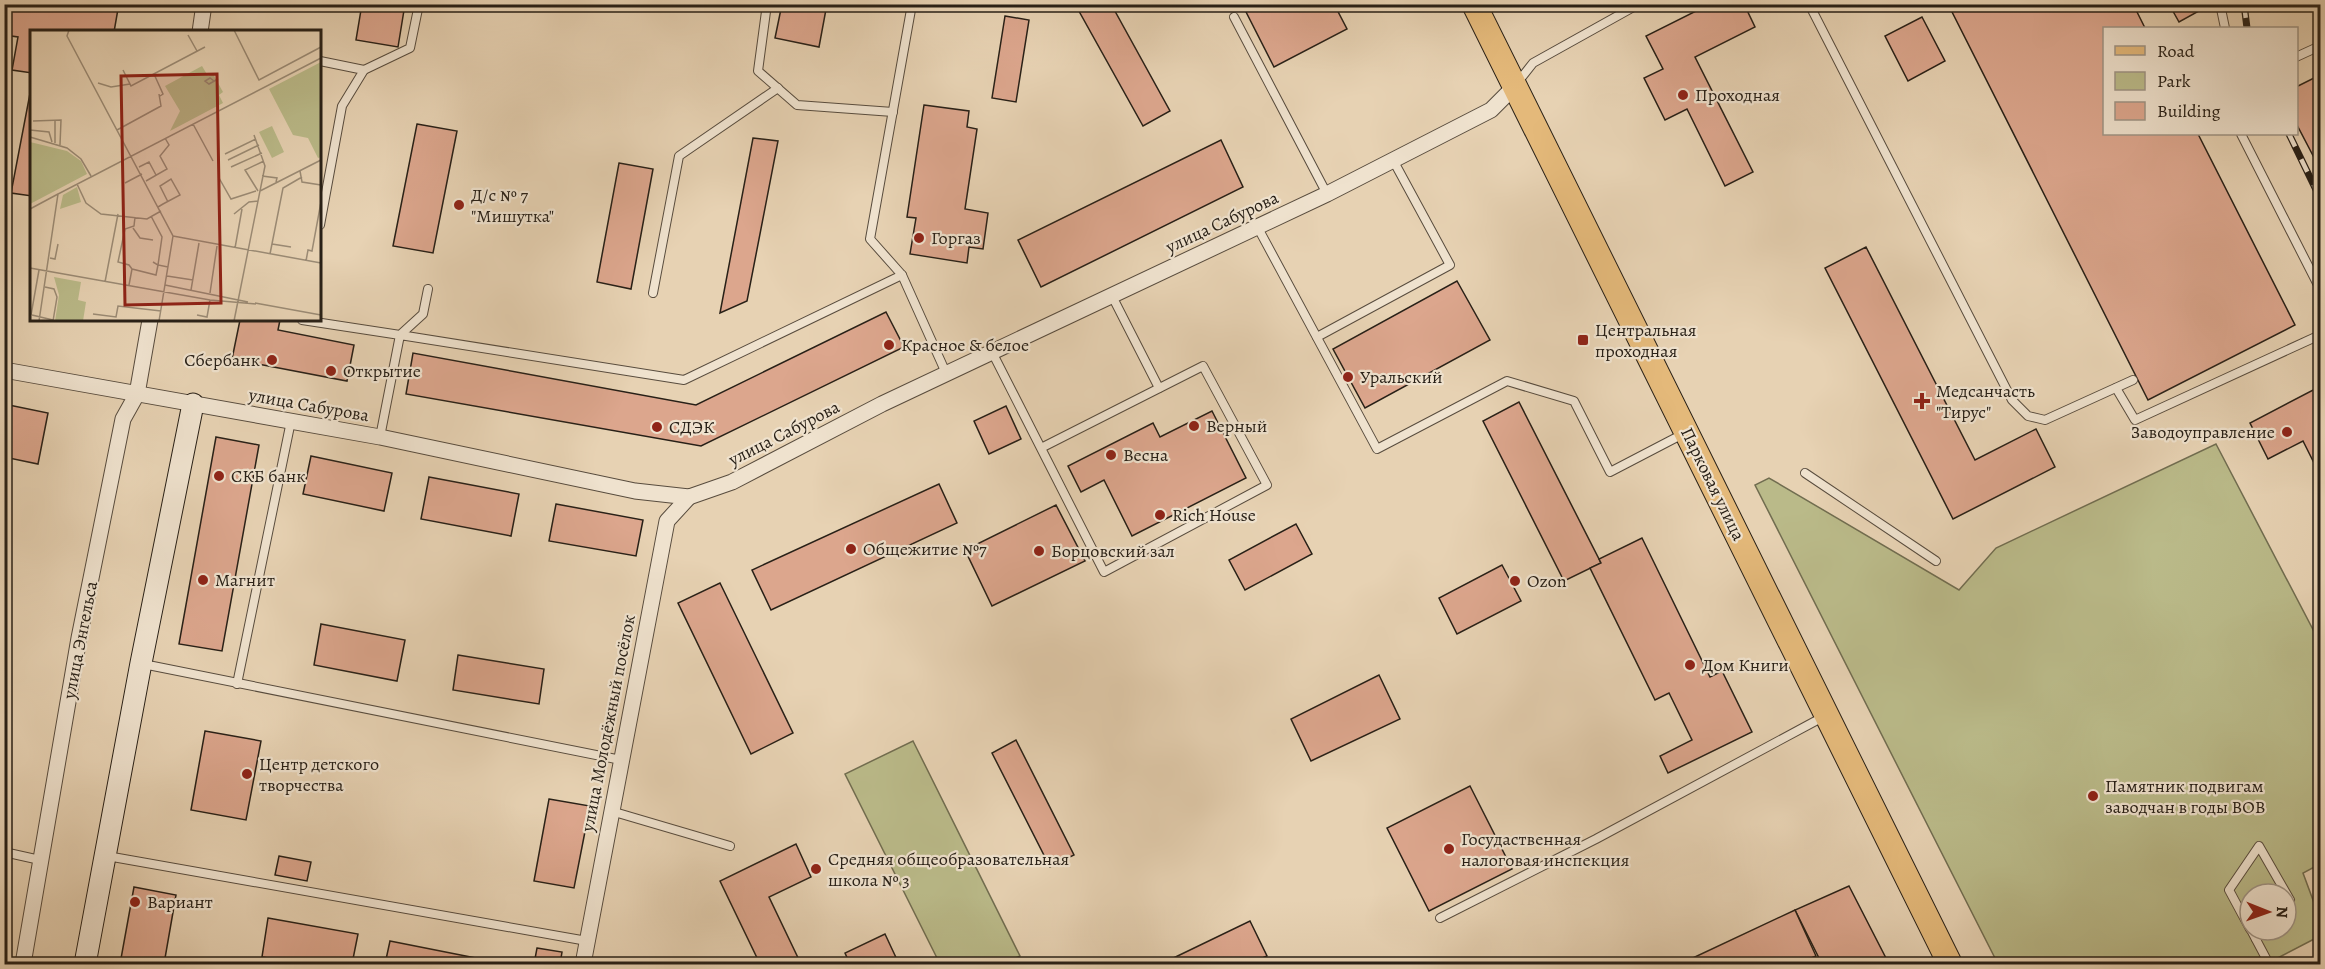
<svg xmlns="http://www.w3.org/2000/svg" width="2325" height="969" font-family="Alegreya,serif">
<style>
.green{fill:#baba89;stroke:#716d50;stroke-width:1.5;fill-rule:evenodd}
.building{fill:#dca68d;stroke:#282017;stroke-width:1.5}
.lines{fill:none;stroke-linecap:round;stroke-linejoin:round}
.lane-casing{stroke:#584c3e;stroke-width:10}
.street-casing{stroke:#584c3e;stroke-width:17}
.secondary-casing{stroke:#282017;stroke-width:23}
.primary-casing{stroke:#282017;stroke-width:26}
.lane{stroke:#efe2ce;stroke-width:8}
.street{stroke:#efe2ce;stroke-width:15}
.secondary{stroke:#efe2ce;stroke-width:21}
.primary{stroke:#e4b97a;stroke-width:24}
.rail-casing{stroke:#282017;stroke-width:7}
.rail{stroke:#efe2ce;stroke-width:4.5;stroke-dasharray:14;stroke-linecap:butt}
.poi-dot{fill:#8f2418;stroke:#efe2ce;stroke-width:2}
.labels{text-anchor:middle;stroke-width:4.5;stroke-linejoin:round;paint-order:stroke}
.poi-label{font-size:18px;fill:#282017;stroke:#efe2ce;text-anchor:start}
.street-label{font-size:18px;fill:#282017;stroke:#efe2ce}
.inset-road{fill:none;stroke:#9b8b75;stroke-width:1.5}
.view{fill:#8f2418;fill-opacity:0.15;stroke:#8f2418;stroke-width:3}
.inset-edge{fill:none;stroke:#282017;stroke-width:3}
</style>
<rect width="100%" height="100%" fill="#e7d2b3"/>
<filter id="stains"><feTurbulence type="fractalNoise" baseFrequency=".00333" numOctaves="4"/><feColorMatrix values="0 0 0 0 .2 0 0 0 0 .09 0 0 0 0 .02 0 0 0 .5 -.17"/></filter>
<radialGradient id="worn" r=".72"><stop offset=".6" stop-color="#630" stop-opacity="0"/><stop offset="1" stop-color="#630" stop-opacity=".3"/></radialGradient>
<!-- green -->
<g class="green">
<path d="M2216,444L2320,643V864L2303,873L2320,919V936L2266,964H1998L1755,485L1769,478L1959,590L1996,548ZM2250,894H2286V930H2250Z"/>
<path d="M913,741L1020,956L1003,964H940L845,774Z"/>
</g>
<!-- building -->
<g class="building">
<path d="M4,4H94L118,9L114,32H32V73L12,70L18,37L4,35Z"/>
<path d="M362,4H405L398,47L356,40Z"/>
<path d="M782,4H827L819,47L775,38Z"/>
<path d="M1075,4H1111L1170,111L1143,126Z"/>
<path d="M1242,4H1334L1347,29L1274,67Z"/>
<path d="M1710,4H1744L1755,27L1695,57L1753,172L1725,186L1687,109L1665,120L1644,78L1663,69L1646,36Z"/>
<path d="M1948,4H2133L2145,28H2104V134H2198L2295,325L2148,400Z"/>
<path d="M2169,4H2207L2208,6L2179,22Z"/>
<path d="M1005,16L1029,20L1016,102L992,98Z"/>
<path d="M1922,17L1945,61L1908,81L1885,36Z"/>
<path d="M2320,75V169L2296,123V87Z"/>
<path d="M32,83V196L11,193Z"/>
<path d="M924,105L969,111L967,127L977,129L965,209L988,213L983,249L969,247L967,263L910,254L916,218L907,217Z"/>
<path d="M417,124L457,131L433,253L393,246Z"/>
<path d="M753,138L778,141L747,301L720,313Z"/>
<path d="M1221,140L1243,187L1041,287L1018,240Z"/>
<path d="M619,163L653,169L631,289L597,282Z"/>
<path d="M1866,247L1975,460L2036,429L2055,467L1953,519L1825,268Z"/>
<path d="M1457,281L1490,340L1365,408L1333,349Z"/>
<path d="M886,312L904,347L701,446L406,394L413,353L696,405Z"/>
<path d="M240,320H280L278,330L354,345L347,381L232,359Z"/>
<path d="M2315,389L2320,399V475L2303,441L2268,459L2250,423Z"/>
<path d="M1519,402L1601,563L1564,581L1483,421Z"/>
<path d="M4,404L48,413L38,464L4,457Z"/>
<path d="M1006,406L1021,439L989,454L974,421Z"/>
<path d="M1212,411L1246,478L1132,536L1104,480L1081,492L1068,466L1153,423L1160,437Z"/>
<path d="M216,437L259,445L222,651L179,644Z"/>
<path d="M311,456L392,473L384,511L303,494Z"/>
<path d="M429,477L519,494L511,536L421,519Z"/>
<path d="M939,484L957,523L771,610L752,570Z"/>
<path d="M556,504L643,520L636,556L549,541Z"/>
<path d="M1056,505L1085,561L992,606L965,550Z"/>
<path d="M1296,524L1312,554L1245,590L1229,560Z"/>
<path d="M1642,538L1710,677L1722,671L1752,732L1668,773L1660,756L1692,740L1669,693L1655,700L1590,568L1601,563L1599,559Z"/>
<path d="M1502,565L1521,601L1457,634L1439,598Z"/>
<path d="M720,583L793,733L751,754L678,603Z"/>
<path d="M321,624L405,640L397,681L314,665Z"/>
<path d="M458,655L544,669L539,704L453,690Z"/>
<path d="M1379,675L1400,719L1311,761L1291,719Z"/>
<path d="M205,731L261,741L246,820L191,810Z"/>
<path d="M1016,740L1074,855L1050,867L992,753Z"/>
<path d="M1470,786L1512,869L1429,911L1387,828Z"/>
<path d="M549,799L590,806L574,888L534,881Z"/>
<path d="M796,844L811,877L769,897L801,964H760L720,881Z"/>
<path d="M279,856L311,862L307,881L275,875Z"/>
<path d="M1849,886L1889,964H1822L1795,910Z"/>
<path d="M134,887L176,895L164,964H120Z"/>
<path d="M1795,910L1816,956L1797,964H1680Z"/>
<path d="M268,918L358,934L352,964H306L262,957Z"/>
<path d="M1250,921L1267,956L1249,964H1161Z"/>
<path d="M885,934L899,964H850L845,953Z"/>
<path d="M390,941L506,964H385Z"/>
<path d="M537,948L562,952L560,964H534Z"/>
</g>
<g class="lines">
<!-- lane casing -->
<g class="lane-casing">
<g id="lane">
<path d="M767,4L758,71L797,105L893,112"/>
<path d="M912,4L870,239L902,275L946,373"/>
<path d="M1809,4L2012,400L2028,416L2045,420L2133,380"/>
<path d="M2220,4L2225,28"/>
<path d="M1234,17L1327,194"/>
<path d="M2296,57L2320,46"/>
<path d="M320,61L364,70L342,106L320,225"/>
<path d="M364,70L410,48L419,4"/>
<path d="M1518,82L1533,63L1639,4"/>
<path d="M2241,134L2320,289"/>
<path d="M1258,228L1377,449L1507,381L1574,401L1610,472L1683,434"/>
<path d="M653,293L679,156L778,88"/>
<path d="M1112,296L1159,388"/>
<path d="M302,320L400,335L423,314L428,289"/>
<path d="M1317,337L1450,265L1393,160"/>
<path d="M992,352L1104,572L1267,485L1203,366L1041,448"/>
<path d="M2116,388L2135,420L2320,335"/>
<path d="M380,437L400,335L684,380L902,275"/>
<path d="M1805,473L1936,561"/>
<path d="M143,664L621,760"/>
<path d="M237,684L291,421"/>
<path d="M611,811L730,846"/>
<path d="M4,852L40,860"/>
<path d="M107,856L587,941"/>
<path d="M1440,918L1596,839L1823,717"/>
<path d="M2250,929L2229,890L2259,846L2290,900L2286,904"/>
<path d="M2251,930L2269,964"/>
<path d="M2256,939L2264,930"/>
</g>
</g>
<!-- street casing -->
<g class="street-casing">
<g id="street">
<path d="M200,32L204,4"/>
<path d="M4,370L380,437L635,491L689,497L732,482L882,404L1327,194L1491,110L1515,86"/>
<path d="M23,964L79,638L123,419L137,394L150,320"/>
<path d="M583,964L667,521L689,497"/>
</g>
</g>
<!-- secondary casing -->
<g class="secondary-casing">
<path id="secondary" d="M85,964L141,663L193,404"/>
</g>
<!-- primary casing -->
<g class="primary-casing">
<path id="primary" d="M1474,4L1950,964"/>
</g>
<!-- lane -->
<use href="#lane" class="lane"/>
<!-- street -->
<use href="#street" class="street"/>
<!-- secondary -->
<use href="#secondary" class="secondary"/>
<!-- primary -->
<use href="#primary" class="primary"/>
<!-- rail casing -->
<g class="rail-casing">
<g id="rail">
<path d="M2244,4L2247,28"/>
<path d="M2289,134L2320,198"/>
</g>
</g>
<!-- rail -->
<use href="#rail" class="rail"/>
</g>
<!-- markers -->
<g class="poi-dot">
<circle cx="1683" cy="95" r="6"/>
<circle cx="459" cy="205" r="6"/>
<circle cx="919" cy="238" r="6"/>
<rect x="1577" y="334" width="12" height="12" rx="3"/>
<circle cx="889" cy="345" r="6"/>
<circle cx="272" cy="360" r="6"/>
<circle cx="331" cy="371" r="6"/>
<circle cx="1348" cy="377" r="6"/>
<path d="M1919 392h6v6h6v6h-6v6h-6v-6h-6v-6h6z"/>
<circle cx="1194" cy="426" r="6"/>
<circle cx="657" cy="427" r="6"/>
<circle cx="2287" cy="432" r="6"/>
<circle cx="1111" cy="455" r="6"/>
<circle cx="219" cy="476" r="6"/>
<circle cx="1160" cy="515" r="6"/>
<circle cx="851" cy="549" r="6"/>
<circle cx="1039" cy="551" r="6"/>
<circle cx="203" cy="580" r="6"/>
<circle cx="1515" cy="581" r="6"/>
<circle cx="1690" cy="665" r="6"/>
<circle cx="247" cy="774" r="6"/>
<circle cx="2093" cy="796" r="6"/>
<circle cx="1449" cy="849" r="6"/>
<circle cx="816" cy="869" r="6"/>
<circle cx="135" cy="902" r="6"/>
</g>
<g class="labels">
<!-- poi labels -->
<g class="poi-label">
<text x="1695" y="101">Проходная</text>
<text x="471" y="201">Д/с № 7<tspan x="471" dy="21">"Мишутка"</tspan></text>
<text x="931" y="244">Горгаз</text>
<text x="1595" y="336">Центральная<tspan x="1595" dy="21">проходная</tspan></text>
<text x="901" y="351">Красное &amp; белое</text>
<text x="260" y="366" text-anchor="end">Сбербанк</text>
<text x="343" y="377">Открытие</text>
<text x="1360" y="383">Уральский</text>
<text x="1936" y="397">Медсанчасть<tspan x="1936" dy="21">"Тирус"</tspan></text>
<text x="1206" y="432">Верный</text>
<text x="669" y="433">СДЭК</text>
<text x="2275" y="438" text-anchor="end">Заводоуправление</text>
<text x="1123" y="461">Весна</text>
<text x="231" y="482">СКБ банк</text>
<text x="1172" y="521">Rich House</text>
<text x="863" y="555">Общежитие №7</text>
<text x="1051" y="557">Борцовский зал</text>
<text x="215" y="586">Магнит</text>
<text x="1527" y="587">Ozon</text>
<text x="1702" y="671">Дом Книги</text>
<text x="259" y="770">Центр детского<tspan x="259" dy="21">творчества</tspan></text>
<text x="2105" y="792">Памятник подвигам<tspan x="2105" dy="21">заводчан в годы ВОВ</tspan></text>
<text x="1461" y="845">Госудаственная<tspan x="1461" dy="21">налоговая инспекция</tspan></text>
<text x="828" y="865">Средняя общеобразовательная<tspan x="828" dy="21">школа № 3</tspan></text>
<text x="147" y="908">Вариант</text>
</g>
<!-- street labels -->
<g class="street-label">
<text transform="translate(1222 222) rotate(-25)" y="6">улица Сабурова</text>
<text transform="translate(309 405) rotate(10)" y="6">улица Сабурова</text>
<text transform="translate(784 433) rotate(-27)" y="6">улица Сабурова</text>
<text transform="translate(1713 484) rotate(64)" y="6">Парковая улица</text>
<text transform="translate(80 640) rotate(-79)" y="6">улица Энгельса</text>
<text transform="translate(608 723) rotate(-79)" y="6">улица Молодёжный посёлок</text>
</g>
</g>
<!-- overview -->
<g transform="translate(30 30)">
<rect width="291" height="291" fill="#e7d2b3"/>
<path d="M291,32V127L288,128L278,108L263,105L239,59ZM172,36L178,46L183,44L193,62L189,65L193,73L140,101L150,81L135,56ZM242,96L254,122L242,128L229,102ZM0,112L37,121L51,131L57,144L0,174ZM47,157L51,172L30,179L33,165ZM24,247L51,252L48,270L56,272L53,291H25L29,265Z" fill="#baba89"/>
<path class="inset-road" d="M39,0L37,6L143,206L129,291M204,0L229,50L291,17M158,5L167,21M93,40L101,56L175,17M124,44L133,64L130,66M184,51L180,48L175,51L179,54L188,49M68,53L81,57L100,54M3,91L31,90L30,115M25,91V113M163,94L183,131M0,100L19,102L22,112M87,100L131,76L129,64M0,107L37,118L51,129L61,146M195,124L226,109M198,130L229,115M109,137L119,132L126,145M201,137L232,123M270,141L272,152L291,155M232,146L247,148L246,152M189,148L201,169L226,161M116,151L137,139L130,126L139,115L135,108M95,153L112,144M47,154L56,173L71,184L117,189L131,181M228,161L215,140L234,131M230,161L291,130M128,177L133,174L150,165L141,149L130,156L138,172M0,179L28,164M204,184L219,172L228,171M121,186L132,207L128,235L138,237M103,198L110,208L123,210M143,206L291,233M242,214L261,217M205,218L212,179M240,224L253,158L272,147M20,228L25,229L28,214M276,231L278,220L282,221L291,172M0,238L180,270L226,274M102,239L99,235L88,232L95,199L104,196L105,187M137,246L163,250M75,252L88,184M99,255L102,239L126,245L128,235L123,232M135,255L218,272M15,257L24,259L27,267L23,291M161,260L169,213M180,263L187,216M225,273L291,285M63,284L86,287L88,276L131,281M1,285L9,240M2,285L23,290M167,285L177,287L180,270M9,291L28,164L291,28M204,291L235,136L224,105"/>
<path class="view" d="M187,44L191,273L95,275L91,46Z"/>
<rect width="291" height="291" class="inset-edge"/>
</g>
<!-- margin -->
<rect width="2325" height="969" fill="none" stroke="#e7d2b3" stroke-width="24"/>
<rect x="6" y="6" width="2313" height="957" fill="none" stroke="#282017" stroke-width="3"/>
<rect x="12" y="12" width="2301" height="945" fill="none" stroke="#282017" stroke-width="1.5"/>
<!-- legend -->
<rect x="2103" y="27" width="195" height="108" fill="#efe2ce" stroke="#9f9485" stroke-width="1.5"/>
<rect x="2115" y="46" width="30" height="9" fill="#e4b97a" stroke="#9f9485" stroke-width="1.5"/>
<text x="2157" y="57" font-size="18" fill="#282017">Road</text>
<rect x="2115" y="72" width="30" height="18" fill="#baba89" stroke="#9f9485" stroke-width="1.5"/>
<text x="2157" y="87" font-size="18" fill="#282017">Park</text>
<rect x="2115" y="102" width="30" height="18" fill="#dca68d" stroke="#9f9485" stroke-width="1.5"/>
<text x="2157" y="117" font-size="18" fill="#282017">Building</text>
<!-- north arrow -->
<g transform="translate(2268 912) rotate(91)"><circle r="28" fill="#efe2ce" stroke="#9f9485" stroke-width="1.5"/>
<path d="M0-4.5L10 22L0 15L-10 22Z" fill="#8f2418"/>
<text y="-9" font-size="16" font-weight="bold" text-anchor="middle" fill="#282017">N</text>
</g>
<rect width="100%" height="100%" filter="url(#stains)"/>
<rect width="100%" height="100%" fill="url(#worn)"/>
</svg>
